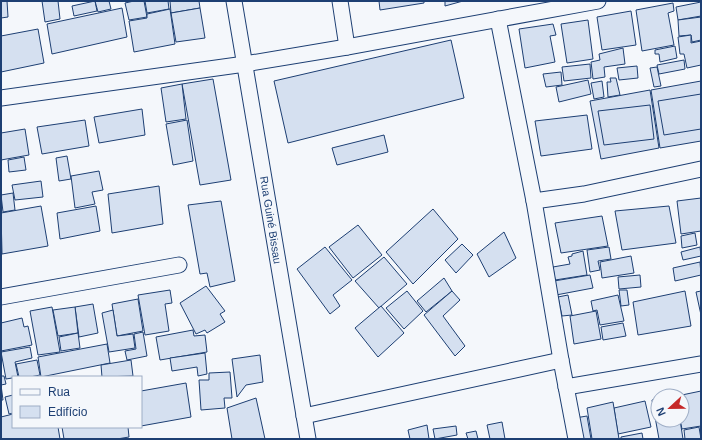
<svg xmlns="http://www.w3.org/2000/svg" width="702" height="440" font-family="Helvetica,sans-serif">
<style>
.building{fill:#d5e0f0;stroke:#1d3f73}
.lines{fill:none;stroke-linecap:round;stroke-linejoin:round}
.minor-casing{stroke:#1d3f73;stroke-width:17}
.minor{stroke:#f4f7fb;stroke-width:15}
.labels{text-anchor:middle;stroke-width:3;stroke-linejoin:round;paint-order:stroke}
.street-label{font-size:11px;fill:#1d3f73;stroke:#f4f7fb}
</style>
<rect width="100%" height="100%" fill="#f4f7fb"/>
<!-- building -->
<g class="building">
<path d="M1,1H7L8,17L1,18Z"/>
<path d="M42,1H58L60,19L45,22Z"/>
<path d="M95,1L97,11L74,16L72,6Z"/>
<path d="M95,1H109L111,9L98,12Z"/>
<path d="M134,1H144L147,17L129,20L125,3Z"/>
<path d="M145,1H168L169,9L147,13Z"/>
<path d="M170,1H199L200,8L171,13Z"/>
<path d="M379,1H424V3L380,10Z"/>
<path d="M445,1H463L445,6Z"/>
<path d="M701,2V16L678,20L676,7Z"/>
<path d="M673,3L674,11L668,13L674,45L642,51L636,10Z"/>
<path d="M122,8L127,37L52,54L47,24Z"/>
<path d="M200,8L205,38L176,42L171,13Z"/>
<path d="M170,9L175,44L134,52L129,21L147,18V14Z"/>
<path d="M631,11L636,45L602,50L597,17Z"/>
<path d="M701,17V40L692,42L691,35L679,36L678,20Z"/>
<path d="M588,20L593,59L567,63L561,24Z"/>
<path d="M553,24L556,35L550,36L555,62L525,68L519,29Z"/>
<path d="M38,29L44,63L1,72V36Z"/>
<path d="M691,35V43L701,41V65L687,68L684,54H680L678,37Z"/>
<path d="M451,40L464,98L288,143L274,81Z"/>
<path d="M675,46L677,58L660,62L659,54H655V50Z"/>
<path d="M623,48L625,64L604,67L605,77L593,79L591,62L600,60L599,54Z"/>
<path d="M684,60L685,69L659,74L657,65Z"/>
<path d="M590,64L591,78L564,81L562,67Z"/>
<path d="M637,66L638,78L619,80L617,68Z"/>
<path d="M657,67L661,86L654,87L650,68Z"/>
<path d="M561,72L562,85L546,87L543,74Z"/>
<path d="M610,78H616L620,95L608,97L607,82H611Z"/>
<path d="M213,79L231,180L200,185L182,84Z"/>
<path d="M588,80L591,94L559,102L556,87Z"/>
<path d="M602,81L604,97L594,99L591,83Z"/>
<path d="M701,81V141L660,148L651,90Z"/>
<path d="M182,84L186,119L166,122L161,88Z"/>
<path d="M650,90L659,148L601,159L590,101Z"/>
<path d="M701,94V129L664,135L658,101Z"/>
<path d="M650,105L654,139L604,145L598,111Z"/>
<path d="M142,109L145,135L99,143L94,117Z"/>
<path d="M587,115L592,149L541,156L535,121Z"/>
<path d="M85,120L89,146L42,154L37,127Z"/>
<path d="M187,120L193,161L173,165L166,124Z"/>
<path d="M25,129L29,155L1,160V133Z"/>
<path d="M384,135L388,152L337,165L332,148Z"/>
<path d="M67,156L71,179L59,181L56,158Z"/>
<path d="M24,157L26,170L9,172L8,160Z"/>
<path d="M99,171L103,190L92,192L95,204L75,208L71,176Z"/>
<path d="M41,181L43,197L15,200L12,185Z"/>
<path d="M159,186L163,224L112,233L108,194Z"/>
<path d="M13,193L15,210L3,212L1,195Z"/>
<path d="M701,198V231L681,234L677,201Z"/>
<path d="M221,201L235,281L210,287L207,273L200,274L188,205Z"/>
<path d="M41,206L48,246L2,254L1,213Z"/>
<path d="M96,206L100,231L60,239L57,213Z"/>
<path d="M669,206L676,243L622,250L615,211Z"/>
<path d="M433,209L458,239L413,284L386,252Z"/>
<path d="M602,216L608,246L561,253L555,223Z"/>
<path d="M358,225L382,255L353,278L329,247Z"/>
<path d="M504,232L516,258L489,277L477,254Z"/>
<path d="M695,233L697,245L682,248L681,236Z"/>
<path d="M462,244L473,255L456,273L445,260Z"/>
<path d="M325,247L352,280L333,295L340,306L330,314L297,269Z"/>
<path d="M609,247L611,259L598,261L600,270L590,272L587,250Z"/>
<path d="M700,247L701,256L683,260L681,252Z"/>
<path d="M583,251L587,275L555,280L553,267L570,264L568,257L572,256V254Z"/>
<path d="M631,256L634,273L602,278L600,262Z"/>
<path d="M384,257L407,284L379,308L355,281Z"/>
<path d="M700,262L701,275L675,281L673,268Z"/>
<path d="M590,275L593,288L556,295L554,281Z"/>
<path d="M640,275L641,287L619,289L618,277Z"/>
<path d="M444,278L452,291L426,312L417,301Z"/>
<path d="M206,286L225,311L220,314L225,322L207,333L205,330L196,334L180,303Z"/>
<path d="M170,290L172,303L165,304L169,331L145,335L138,295Z"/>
<path d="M619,290H627L629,305L621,306Z"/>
<path d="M407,291L423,311L404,329L386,308Z"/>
<path d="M452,291L460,300L443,316L465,346L455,356L424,315Z"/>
<path d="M685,291L691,326L638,335L633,302Z"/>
<path d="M701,291V315L696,292Z"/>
<path d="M568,295L572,315L562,316L558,297Z"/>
<path d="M618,295L624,321L600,325L597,310L593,311L591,301Z"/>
<path d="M138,299L143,331L117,336L112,304Z"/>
<path d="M93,304L98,333L79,337L75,307Z"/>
<path d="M381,306L404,333L378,357L355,328Z"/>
<path d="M52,307L60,352L38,355L30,311Z"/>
<path d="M75,307L78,333L58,336L53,310Z"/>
<path d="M113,310L117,336L133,334L135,348L109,352L102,313Z"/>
<path d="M596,311L601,339L574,344L570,316Z"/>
<path d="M22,318L24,327L28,326L32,345L1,351V323Z"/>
<path d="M623,323L626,336L603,340L601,327Z"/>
<path d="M193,330L194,336L205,335L207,352L160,360L156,337Z"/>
<path d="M143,332L147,356L127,360L125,351L136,349L134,334Z"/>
<path d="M78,333L80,348L61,351L59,337Z"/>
<path d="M107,344L110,363L41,377L38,357Z"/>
<path d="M30,347L32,358L15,362L18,377L6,379L1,352Z"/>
<path d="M205,353L207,374L198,376L197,367L172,371L170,358Z"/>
<path d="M260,355L263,382L246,385L237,397L232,359Z"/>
<path d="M37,360L40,375L30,377H19L16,364Z"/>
<path d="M131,360L133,376L102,377L101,365Z"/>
<path d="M230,372L232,398H224L225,408L201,410L199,380H209V373Z"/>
<path d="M1,376H4L6,384L1,385L3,400H1Z"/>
<path d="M186,383L191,417L141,426V391Z"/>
<path d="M701,391V426L682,429L680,420H682V396H677Z"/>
<path d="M13,395V413L9,414L5,397Z"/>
<path d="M256,398L265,439H232L227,408Z"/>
<path d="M658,399V420H680L683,439H659L652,400Z"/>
<path d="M645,401L651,427L618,434L614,408Z"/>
<path d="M613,402L619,439H592L587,408Z"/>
<path d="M13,414V427H58L60,439H1V417Z"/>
<path d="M587,416L591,439H579L575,418Z"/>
<path d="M502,422L505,439H490L487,425Z"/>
<path d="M427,425L429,439H410L408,430Z"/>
<path d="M456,426L457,435L435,439L433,429Z"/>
<path d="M62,427H128L129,437L117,439H64Z"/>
<path d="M699,427L701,439H685L684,430Z"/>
<path d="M476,431L478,439H468L466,433Z"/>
<path d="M642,433L643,439H621V437Z"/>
</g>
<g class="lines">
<!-- minor casing -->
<g class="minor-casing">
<g id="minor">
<path d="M234,1L308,439"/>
<path d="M340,1L347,47"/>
<path d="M498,19L534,201L561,360L576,439"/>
<path d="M1,98L245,64L347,47L598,1"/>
<path d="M534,201L584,194L701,169"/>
<path d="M1,297L179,265"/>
<path d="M566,387L701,364"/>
<path d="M304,416L561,360"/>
</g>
</g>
<!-- minor -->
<use href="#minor" class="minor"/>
</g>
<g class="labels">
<!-- street labels -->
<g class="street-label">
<text transform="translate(271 220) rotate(81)" y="4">Rua Guiné Bissau</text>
</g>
</g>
<!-- border -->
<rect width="702" height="440" fill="none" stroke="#1d3f73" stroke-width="4"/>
<!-- legend -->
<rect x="12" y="376" width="130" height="52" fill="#f4f7fb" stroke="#9eadc5"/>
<rect x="20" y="389" width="20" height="6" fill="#f4f7fb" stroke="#9eadc5"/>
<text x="48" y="396" font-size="12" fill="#1d3f73">Rua</text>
<rect x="20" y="406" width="20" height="12" fill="#d5e0f0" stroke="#9eadc5"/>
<text x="48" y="416" font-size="12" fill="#1d3f73">Edifício</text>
<!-- north arrow -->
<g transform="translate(670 408) rotate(248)"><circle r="19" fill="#f4f7fb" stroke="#9eadc5"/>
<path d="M0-3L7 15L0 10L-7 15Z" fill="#c62828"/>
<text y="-6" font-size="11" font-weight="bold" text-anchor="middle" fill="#1d3f73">N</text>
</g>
</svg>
